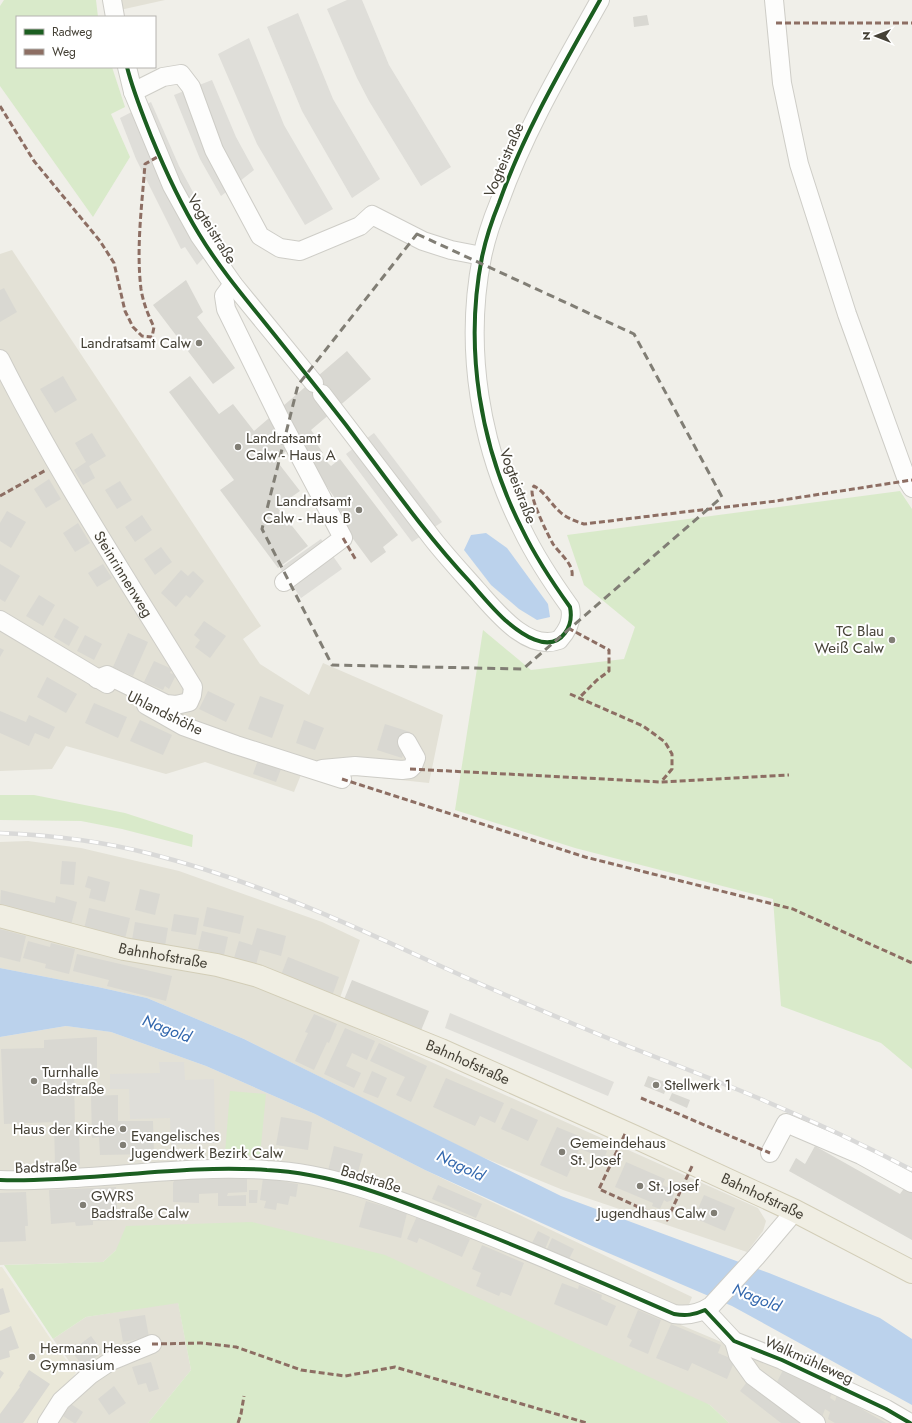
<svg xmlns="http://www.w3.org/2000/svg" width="912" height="1423" font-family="Jost,sans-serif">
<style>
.residential{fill:#e3e1d6}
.education{fill:#eae8d9}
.green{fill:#d9eaca}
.parking{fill:#dfded9}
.water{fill:#bbd2ec}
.building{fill:#d9d8d2}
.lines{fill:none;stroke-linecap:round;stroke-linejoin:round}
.minor-casing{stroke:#cecdc7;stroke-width:20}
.major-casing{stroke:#d2cdb7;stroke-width:24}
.minor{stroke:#fdfdfc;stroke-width:18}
.major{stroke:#f0eee3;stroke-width:22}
.rail-casing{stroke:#d9d9d8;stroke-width:4.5}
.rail{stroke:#fff;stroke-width:3;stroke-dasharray:9;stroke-linecap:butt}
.quiet{stroke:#8d6e63;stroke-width:3;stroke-dasharray:6 3;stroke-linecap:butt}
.cycleway-casing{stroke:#fff;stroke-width:6}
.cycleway{stroke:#1b5e20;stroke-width:4}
.marked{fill:none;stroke:#817e75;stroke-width:3;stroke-dasharray:8 5;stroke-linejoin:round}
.poi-dot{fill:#817e75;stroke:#fff;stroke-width:1.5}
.labels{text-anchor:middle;stroke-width:4;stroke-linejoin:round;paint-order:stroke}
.street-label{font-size:15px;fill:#454136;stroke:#fff}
.poi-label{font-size:15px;fill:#454136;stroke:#fff;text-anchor:start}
.water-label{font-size:16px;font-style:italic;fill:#3267ad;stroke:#fff}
</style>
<rect width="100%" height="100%" fill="#f0efe9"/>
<!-- residential -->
<g class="residential">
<path d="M118,0H165L120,10Z"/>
<path d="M12,250L261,626L243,639L260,664L309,695L323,663L443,715L429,783L343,774L307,760L294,792L205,762L166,774L66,746L52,769L0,771V254Z"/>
<path d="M28,841L81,848L179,871L322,922L360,940L333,1018L758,1208L766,1221L763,1231L747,1252L563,1190L477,1155L244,1039L147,998L98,987L0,968V842Z"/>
<path d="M66,1026L111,1032L206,1066L315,1114L425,1170L692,1297L681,1325L833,1389L897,1423H729L710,1405L116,1250L103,1262L0,1265V1037Z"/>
<path d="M178,1302L191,1370L148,1423H54L86,1384L53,1339L86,1317Z"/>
</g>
<!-- education -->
<path class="education" d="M0,1267H2L52,1341L76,1373L57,1395L37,1423H0Z"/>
<!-- green -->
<g class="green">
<path d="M4,0H96L98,17H17V67H112L125,107L111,114L130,157L93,217L0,86V6Z"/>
<path d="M900,491L912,509V1069L881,1043L781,1006L773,899L575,848L455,810L483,630L531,670L624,659L635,627L584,585L567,535Z"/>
<path d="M0,795H34L125,813L193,835L192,847L122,829L81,821L0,820Z"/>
<path d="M230,1091L266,1094L260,1156L225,1153Z"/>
<path d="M252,1222L385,1255L710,1405L729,1423H148L191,1370L178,1303L86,1317L53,1339L4,1265L103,1262L116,1250L126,1226Z"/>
</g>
<!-- parking -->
<g class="parking">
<path d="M347,0H362L389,65L451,167L421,186L369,101L357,78L327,9Z"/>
<path d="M298,13L333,99L380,179L352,198L302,111L267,27Z"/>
<path d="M249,38L284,125L333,209L305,225L257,144L218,54Z"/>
<path d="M212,80L236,137L254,170L221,196L200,159L174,95Z"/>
<path d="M151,102L179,166L201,207L220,238L235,258L228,264L214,247L197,265L185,247L181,249L136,159L120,118Z"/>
<path d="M374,433L442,522L412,542L346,454Z"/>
<path d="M321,539L342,569L301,598L280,568Z"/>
<path d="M450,1013L614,1082L608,1096L445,1028Z"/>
<path d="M159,1062H184L185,1080L214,1079L215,1143L171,1145L170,1118L130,1119L129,1089H110V1074L160,1073Z"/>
</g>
<!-- water -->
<g class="water">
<path d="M486,533L507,548L548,604L550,617L537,620L519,609L491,585L464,550L471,535Z"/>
<path d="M0,968L98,987L147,998L244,1039L561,1196L769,1273L880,1318L912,1339V1405L732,1306L592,1246L425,1170L315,1114L206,1066L111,1032L66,1026L0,1037Z"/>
</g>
<!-- building -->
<g class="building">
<path d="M647,15L649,25L634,27L633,17Z"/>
<path d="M186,280L203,312L197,317L235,368L213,384L153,305Z"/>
<path d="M4,288L17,312L0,322V290Z"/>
<path d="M347,351L371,379L311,430L317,438L314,440L323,453L321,454L328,463L331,466L340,459L398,535L383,547L386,552L371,563L339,520L344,516L334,503L337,501L318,474L311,462L314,460L304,447L306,445L301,438L276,460L300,491L277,507L308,546L278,568L220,490L234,480L169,392L190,376L219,414L233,404L254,431Z"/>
<path d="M63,376L77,400L55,413L40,389Z"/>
<path d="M92,433L106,456L89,466L95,478L83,485L74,470L86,462L75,443Z"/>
<path d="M49,479L61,499L46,508L34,489Z"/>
<path d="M120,481L132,500L117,509L105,490Z"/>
<path d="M7,511L26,522L11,548L0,541V523Z"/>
<path d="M142,515L152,530L135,542L125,527Z"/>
<path d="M78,523L90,543L75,552L63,533Z"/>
<path d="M161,547L172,562L155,575L144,559Z"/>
<path d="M0,564L20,576L5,602L0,599Z"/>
<path d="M103,564L112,578L97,587L88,573Z"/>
<path d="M181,570L188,576L193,571L204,581L190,598L186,595L176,607L161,593Z"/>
<path d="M39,595L55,605L43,626L26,616Z"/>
<path d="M64,618L79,627L69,646L54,637Z"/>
<path d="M204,621L226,636L210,658L195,647L200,640L194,635Z"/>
<path d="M128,633L148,642L133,676L113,667Z"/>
<path d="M85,635L102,644L94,660L77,651Z"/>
<path d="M0,648L4,650L0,657Z"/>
<path d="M154,661L172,669L170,673L176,675L169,689L165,686L163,690L144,682Z"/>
<path d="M47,677L77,694L66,713L37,697Z"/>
<path d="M208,691L235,704L226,722L199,709Z"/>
<path d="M260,696L284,705L272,738L248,729Z"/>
<path d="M94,703L127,717L118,738L85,723Z"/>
<path d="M0,711L26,722L29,715L55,727L49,739L35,733L29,746L0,733Z"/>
<path d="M140,720L172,735L163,755L130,741Z"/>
<path d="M304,720L324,728L315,750L296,743Z"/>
<path d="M385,724L410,732L402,758L377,750Z"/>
<path d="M258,760L281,769L276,782L253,774Z"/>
<path d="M62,861L76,862L74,885L60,884Z"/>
<path d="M88,876L110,882L105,902L89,898L91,889L85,887Z"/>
<path d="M140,889L160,894L155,915L135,910Z"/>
<path d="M1,890L55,903L56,896L77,902L71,925L0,907Z"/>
<path d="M207,907L244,916L240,934L203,926Z"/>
<path d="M89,908L130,918L125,939L84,929Z"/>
<path d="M174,914L199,918L196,935L171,931Z"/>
<path d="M135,922L168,928L165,946L132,940Z"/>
<path d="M257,928L286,936L281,956L260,950L256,965L234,958L239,941L252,945Z"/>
<path d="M0,929L26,936L20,962L0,957Z"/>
<path d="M202,931L228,937L224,955L198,949Z"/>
<path d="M28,941L50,947L51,943L75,949L69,974L45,968L46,964L23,958Z"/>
<path d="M77,954L172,976L166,1001L107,986L109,980L73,971Z"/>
<path d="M288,957L339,977L332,996L281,975Z"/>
<path d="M352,980L429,1011L420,1033L343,1002Z"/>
<path d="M314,1014L337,1024L329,1043L327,1042L314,1070L295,1061L308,1033L305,1032Z"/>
<path d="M345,1028L375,1041L367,1060L352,1053L346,1066L361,1073L354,1088L324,1074Z"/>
<path d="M97,1037V1071L74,1072L75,1129H79L80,1165H55L54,1122L4,1124L1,1049L44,1048V1040Z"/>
<path d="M379,1043L427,1066L411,1102L396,1095L405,1077L370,1061Z"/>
<path d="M372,1071L387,1078L378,1098L363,1092Z"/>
<path d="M648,1076L668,1083L664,1094L644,1086Z"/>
<path d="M446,1078L504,1103L495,1123L480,1116L475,1126L433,1107Z"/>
<path d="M672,1093L690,1100L687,1108L669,1100Z"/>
<path d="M118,1095V1121H153L154,1154L100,1155L99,1137L92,1138L91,1096Z"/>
<path d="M511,1108L538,1120L528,1141L501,1129Z"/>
<path d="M281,1117L312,1122L308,1150L276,1145Z"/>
<path d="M557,1127L584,1138L567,1177L540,1165Z"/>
<path d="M585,1141L607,1151L604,1159L581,1149Z"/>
<path d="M334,1146L363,1154L356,1179L328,1171Z"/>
<path d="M815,1146L900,1194L905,1187L912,1191V1240L789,1171L796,1158L805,1164Z"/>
<path d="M626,1162L665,1179L662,1185L672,1189L674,1195L672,1200L667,1202L664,1200L660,1209L652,1206L653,1203L615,1187Z"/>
<path d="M247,1177V1192L228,1193L227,1196L246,1195V1206H218V1193L199,1194V1203L173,1202V1183L176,1178Z"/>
<path d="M263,1178L298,1184L296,1197L290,1196L288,1205L277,1203L276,1210L264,1208L266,1201L260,1200Z"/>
<path d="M438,1185L482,1204L476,1218L432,1199Z"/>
<path d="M116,1187L118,1220L93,1221V1225L76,1226L75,1222L51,1224L49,1190Z"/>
<path d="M249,1190H258L257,1203H249Z"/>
<path d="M26,1192L28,1226H25L26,1241L0,1242V1193Z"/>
<path d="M704,1195L735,1208L725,1231L694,1218Z"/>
<path d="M366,1201L407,1213L401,1238L359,1227Z"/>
<path d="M417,1216L470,1239L462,1257L419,1238L417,1243L407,1239Z"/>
<path d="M538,1231L550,1237L545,1249L532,1243Z"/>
<path d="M552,1238L574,1249L569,1259L547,1249Z"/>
<path d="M482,1245L524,1263L511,1296L501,1292L499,1296L476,1286L481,1273L472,1269Z"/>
<path d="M562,1283L578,1289L579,1285L602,1295L601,1299L616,1306L607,1326L554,1304Z"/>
<path d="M3,1288L10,1312L0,1315V1289Z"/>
<path d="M638,1310L661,1320L648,1354L629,1346L632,1340L627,1337Z"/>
<path d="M145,1315L149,1337L123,1342L119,1319Z"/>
<path d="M671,1324L721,1345L718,1353L735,1360L727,1379L692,1363L688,1371L656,1358Z"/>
<path d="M11,1326L19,1348L9,1351L10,1357L0,1360V1331Z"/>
<path d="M91,1336L103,1352L83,1366L71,1351Z"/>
<path d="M151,1362L159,1389L149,1392L146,1383L138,1385L132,1367Z"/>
<path d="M0,1370L4,1373L0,1379Z"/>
<path d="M29,1370L50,1384L23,1423H0V1414L20,1387L19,1386Z"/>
<path d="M783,1370L832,1393L830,1398L835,1401L837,1395L886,1423H835L828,1419L830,1412L825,1409L822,1417L777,1382Z"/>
<path d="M750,1378L807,1423H781L740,1391Z"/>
<path d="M114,1386L126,1403L109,1415L98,1399Z"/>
<path d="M71,1404L83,1412L76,1423H74L63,1416Z"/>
</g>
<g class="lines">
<!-- minor casing -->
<g class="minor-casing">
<g id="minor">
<path d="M112,0L115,17"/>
<path d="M774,0L782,83L799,164L847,314L907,480L912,488"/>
<path d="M127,67L133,92L172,186L199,235L233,284L314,383"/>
<path d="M133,92L163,77L181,74L191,87L214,150L260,236L280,248L300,251L360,226L372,215L423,241L451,250L482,256"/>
<path d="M233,284L224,296L226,309L279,417L343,538L284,582"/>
<path id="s1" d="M0,359C57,473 127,579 193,687L192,695L189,702L176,705L166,704L107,675L97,679"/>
<path d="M322,394L432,538C446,556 461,572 476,589C495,610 527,652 559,640C568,630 573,620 570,607C552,582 535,556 522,529C480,446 464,348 482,257C486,238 492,220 499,203C524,132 563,66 600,0"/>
<path d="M0,620L107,684"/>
<path d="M146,705L183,726L236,745L342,779"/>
<path d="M322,769L355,766L402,770L410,769L413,766L416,758L407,742"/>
<path d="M770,1153L786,1123L861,1155L912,1183"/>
<path d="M0,1180C19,1181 38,1180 56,1179C126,1176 197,1165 267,1170C331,1173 391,1197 450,1220C526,1249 600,1282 674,1314C688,1316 699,1314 711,1306L756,1257L795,1211"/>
<path d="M705,1310L734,1341L782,1360L886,1409L910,1423"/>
<path d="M734,1341L738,1355L753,1376L816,1423"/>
<path d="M47,1423L61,1401L90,1375L111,1361L152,1344"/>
</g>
</g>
<!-- major casing -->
<g class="major-casing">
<g id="major">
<path id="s2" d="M0,916L124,949L217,965L258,976L441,1050L633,1136L795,1211L912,1272"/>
</g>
</g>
<!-- minor -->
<use href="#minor" class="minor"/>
<!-- major -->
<use href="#major" class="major"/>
<!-- rail casing -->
<g class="rail-casing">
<path id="rail" d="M0,833C51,835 101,841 151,854C246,878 336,918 425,959C473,981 521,1002 569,1022C634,1050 700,1073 765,1101C815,1122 864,1145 912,1170"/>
</g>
<!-- rail -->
<use href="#rail" class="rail"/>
<!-- quiet -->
<g class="quiet">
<path d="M776,23H912"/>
<path d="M0,106L34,161L100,241L114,263L125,311L133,327L142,336L152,337L154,327C148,315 143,302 141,289C136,248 142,205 145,164L159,156"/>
<path d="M0,496L46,470"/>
<path d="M343,538L356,560"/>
<path d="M572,576C574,564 559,553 553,544C547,533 532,503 532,491C532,489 533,488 534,486C545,492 550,503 559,511C566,518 575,521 584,524L776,501L912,480"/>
<path d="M568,628L609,650V671L597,680L579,698"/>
<path d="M570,694L643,726L665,742L672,754V769L661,782"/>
<path d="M410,769L661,782L789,775"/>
<path d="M342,779L585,857L793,909L912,963"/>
<path d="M641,1098L770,1153"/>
<path d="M625,1134L599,1189L667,1220L693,1164"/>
<path d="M152,1344L201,1343L236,1347L301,1370L345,1376L395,1367L587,1423"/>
<path d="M238,1423L241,1414L244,1396"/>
</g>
<!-- cycleway casing -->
<g class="cycleway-casing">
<g id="cycleway">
<path d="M127,67C133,91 142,113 151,136C165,170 180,203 199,234C217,264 239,291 261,318C290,354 318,389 346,425C386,478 425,534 471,583C482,596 493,609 505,620C520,633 549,655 565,633C571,625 572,617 570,607C552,582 535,556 522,529C480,446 464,348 482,257C486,238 492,220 499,203C524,132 563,66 600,0"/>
<path d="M0,1180C19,1181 38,1180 56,1179C126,1176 197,1165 267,1170C331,1173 391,1197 450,1220C526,1249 600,1282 674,1314C686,1316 694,1315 705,1310L734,1341L782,1360L886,1409L910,1423"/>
</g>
</g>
<!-- cycleway -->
<use href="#cycleway" class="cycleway"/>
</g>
<!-- marked area -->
<path class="marked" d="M417,234L634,334L722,497L523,669L332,665L262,529L298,385Z"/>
<!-- markers -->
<g class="poi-dot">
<circle cx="199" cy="343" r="4"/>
<circle cx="238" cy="447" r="4"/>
<circle cx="359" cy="510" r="4"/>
<circle cx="892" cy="640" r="4"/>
<circle cx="34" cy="1081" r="4"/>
<circle cx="656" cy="1085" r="4"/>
<circle cx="123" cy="1129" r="4"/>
<circle cx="123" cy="1145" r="4"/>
<circle cx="562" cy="1152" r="4"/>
<circle cx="640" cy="1186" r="4"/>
<circle cx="83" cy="1205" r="4"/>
<circle cx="714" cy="1213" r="4"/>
<circle cx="32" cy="1357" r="4"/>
</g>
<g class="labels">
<!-- street labels -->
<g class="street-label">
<text transform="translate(504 160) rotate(-67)" y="5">Vogteistraße</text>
<text transform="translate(212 229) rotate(58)" y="5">Vogteistraße</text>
<text transform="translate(518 486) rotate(69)" y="5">Vogteistraße</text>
<text dy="5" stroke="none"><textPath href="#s1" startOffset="248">Steinrinnenweg</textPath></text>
<text transform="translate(165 713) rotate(26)" y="5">Uhlandshöhe</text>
<text dy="5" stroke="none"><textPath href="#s2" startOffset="168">Bahnhofstraße</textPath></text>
<text dy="5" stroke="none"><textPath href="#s2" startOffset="492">Bahnhofstraße</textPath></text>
<text transform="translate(46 1167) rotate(-2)" y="5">Badstraße</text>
<text transform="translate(371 1179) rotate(17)" y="5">Badstraße</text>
<text dy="5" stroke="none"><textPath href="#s2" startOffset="816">Bahnhofstraße</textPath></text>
<text transform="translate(809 1360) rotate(24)" y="5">Walkmühleweg</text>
</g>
<!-- poi labels -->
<g class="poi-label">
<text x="191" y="348" text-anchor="end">Landratsamt Calw</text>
<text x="246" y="443">Landratsamt<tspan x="246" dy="17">Calw - Haus A</tspan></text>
<text x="351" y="506" text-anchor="end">Landratsamt<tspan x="351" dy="17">Calw - Haus B</tspan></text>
<text x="884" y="636" text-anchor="end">TC Blau<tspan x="884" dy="17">Weiß Calw</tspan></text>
<text x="42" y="1077">Turnhalle<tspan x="42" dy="17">Badstraße</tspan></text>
<text x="664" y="1090">Stellwerk 1</text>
<text x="115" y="1134" text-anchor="end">Haus der Kirche</text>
<text x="131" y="1141">Evangelisches<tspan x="131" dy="17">Jugendwerk Bezirk Calw</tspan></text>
<text x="570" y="1148">Gemeindehaus<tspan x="570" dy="17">St. Josef</tspan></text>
<text x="648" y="1191">St. Josef</text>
<text x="91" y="1201">GWRS<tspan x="91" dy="17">Badstraße Calw</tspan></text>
<text x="706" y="1218" text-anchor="end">Jugendhaus Calw</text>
<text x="40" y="1353">Hermann Hesse<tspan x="40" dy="17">Gymnasium</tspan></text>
</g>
<!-- water labels -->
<g class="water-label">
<text transform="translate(167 1028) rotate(21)" y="6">Nagold</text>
<text transform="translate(461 1165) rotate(26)" y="6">Nagold</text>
<text transform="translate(757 1297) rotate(22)" y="6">Nagold</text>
</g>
</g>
<!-- legend -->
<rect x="16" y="16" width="140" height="52" fill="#ffffff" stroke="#b5b3af"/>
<rect x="24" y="29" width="20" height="6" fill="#1b5e20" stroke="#b5b3af"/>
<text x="52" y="36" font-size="12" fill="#454136">Radweg</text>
<rect x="24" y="49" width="20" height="6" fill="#8d6e63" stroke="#b5b3af"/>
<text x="52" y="56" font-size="12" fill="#454136">Weg</text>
<!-- north arrow -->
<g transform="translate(876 36) rotate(270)" stroke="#ffffff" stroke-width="3" paint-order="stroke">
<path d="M0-3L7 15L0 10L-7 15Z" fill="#454136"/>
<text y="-6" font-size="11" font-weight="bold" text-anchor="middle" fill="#454136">N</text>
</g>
</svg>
